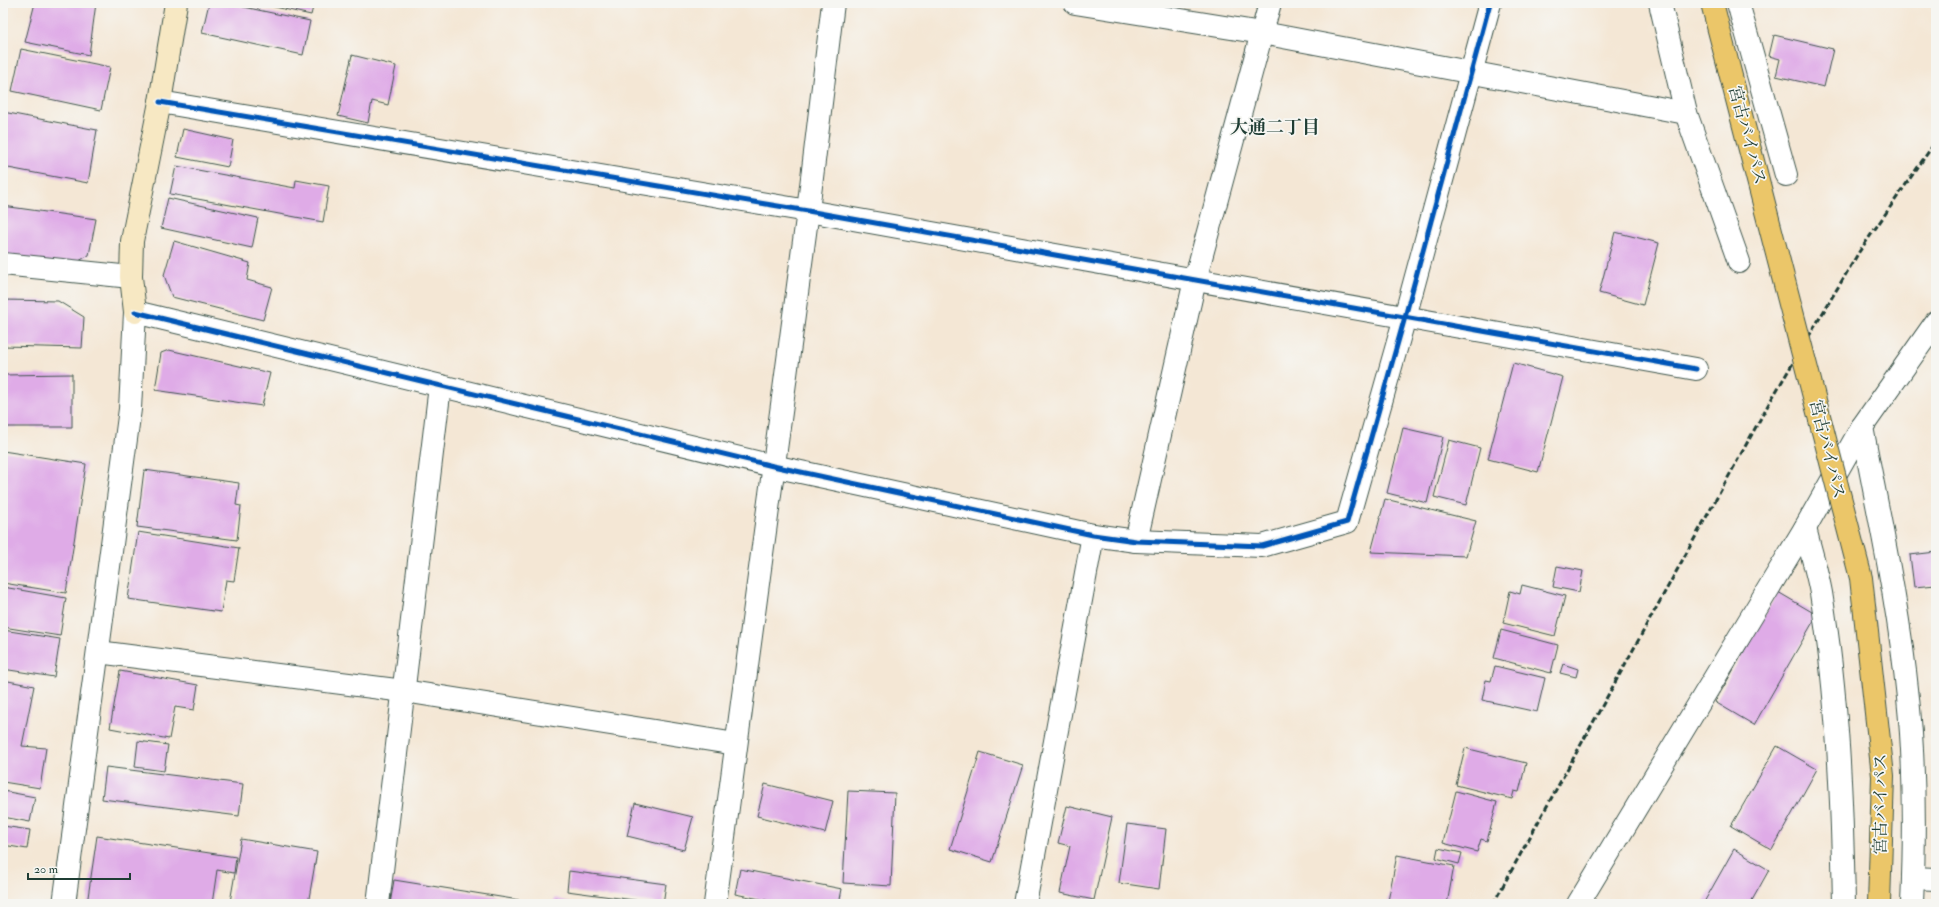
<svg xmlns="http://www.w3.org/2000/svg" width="1939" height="907" font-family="'IM FELL Double Pica','Noto Serif JP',serif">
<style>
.building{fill:#dfabe7}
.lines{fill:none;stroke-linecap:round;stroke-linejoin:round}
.street-casing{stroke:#3f564c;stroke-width:24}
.secondary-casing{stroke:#3f564c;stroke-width:24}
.street{stroke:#fff;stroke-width:22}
.secondary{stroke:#f7e8c3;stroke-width:22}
.rail{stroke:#1f3d34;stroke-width:3;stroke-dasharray:6 3;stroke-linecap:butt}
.highway-bridge-casing{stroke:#3f564c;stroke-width:24;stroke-linecap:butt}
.highway-bridge{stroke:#ebc669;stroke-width:22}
.cycleway-casing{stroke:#f6f6f2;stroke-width:8}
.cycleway{stroke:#0057b8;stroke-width:5}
.labels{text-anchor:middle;stroke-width:3.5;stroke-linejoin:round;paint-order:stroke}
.street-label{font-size:17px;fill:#1f3d34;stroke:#f6f6f2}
.neighbourhood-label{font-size:18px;font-weight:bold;fill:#1f3d34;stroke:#f6f6f2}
</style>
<rect width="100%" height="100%" fill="#f6f6f2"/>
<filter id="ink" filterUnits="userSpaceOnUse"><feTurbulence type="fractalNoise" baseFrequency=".025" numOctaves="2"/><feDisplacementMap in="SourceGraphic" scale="8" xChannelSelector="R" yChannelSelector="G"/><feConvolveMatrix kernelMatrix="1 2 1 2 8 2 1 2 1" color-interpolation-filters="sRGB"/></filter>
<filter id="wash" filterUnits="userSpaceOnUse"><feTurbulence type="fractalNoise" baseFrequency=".012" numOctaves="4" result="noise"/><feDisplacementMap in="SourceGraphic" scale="16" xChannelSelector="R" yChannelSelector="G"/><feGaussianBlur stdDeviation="0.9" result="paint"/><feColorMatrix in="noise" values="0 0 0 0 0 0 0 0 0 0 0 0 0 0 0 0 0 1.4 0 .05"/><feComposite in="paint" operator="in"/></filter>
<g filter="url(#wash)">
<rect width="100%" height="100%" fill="#f4e7d5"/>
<g id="blocks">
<!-- building -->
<g class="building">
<path d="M35,3H96L89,55L25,42Z"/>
<path d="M209,3H225L310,21L303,55L202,33Z"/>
<path d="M257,3H314L311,15Z"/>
<path d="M1774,35L1833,49L1824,87L1776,76L1780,59L1769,56Z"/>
<path d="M21,49L110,67L101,110L12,91Z"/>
<path d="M352,55L396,66L388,105L372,101L368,123L338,116Z"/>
<path d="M3,112L97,130L88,183L3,167Z"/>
<path d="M183,129L233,140L228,167L177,157Z"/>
<path d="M176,166L295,188L296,180L329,186L323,222L170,194Z"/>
<path d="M168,198L258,218L252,248L161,228Z"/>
<path d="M3,206L96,219L89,255L69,267L3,257Z"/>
<path d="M1615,232L1659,243L1643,305L1599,293Z"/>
<path d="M174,241L250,263L247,280L272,287L263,320L172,297L164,275Z"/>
<path d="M3,300L58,301L84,317L82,348L3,346Z"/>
<path d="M169,350L270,373L262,406L155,390L161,353Z"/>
<path d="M1513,363L1563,377L1538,472L1488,459Z"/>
<path d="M72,374V427H3V375Z"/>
<path d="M1403,428L1443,437L1427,503L1387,493Z"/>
<path d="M1449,440L1480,448L1466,505L1434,497Z"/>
<path d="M3,451L86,464L66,593L3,583Z"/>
<path d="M144,470L239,483L236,505L241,506L237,540L137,527Z"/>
<path d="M1385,499L1476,521L1466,556L1371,552Z"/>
<path d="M138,532L239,548L234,581L226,580L221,612L128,599Z"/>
<path d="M1936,552V585L1914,587L1910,555Z"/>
<path d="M1557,566L1583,571L1579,592L1553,587Z"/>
<path d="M1522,585L1565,596L1555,636L1503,623L1510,591L1520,594Z"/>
<path d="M3,587L66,598L60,636L3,627Z"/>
<path d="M1778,592L1817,615L1754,725L1715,702Z"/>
<path d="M3,630L60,639L54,677L3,669Z"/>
<path d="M1501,630L1558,645L1551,673L1494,658Z"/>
<path d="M1563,664L1578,669L1576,677L1560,673Z"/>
<path d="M1495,666L1545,678L1537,712L1482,700L1486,680L1491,681Z"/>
<path d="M120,671L198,685L194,710L175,707L169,739L110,728Z"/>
<path d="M3,680L34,686L22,746L46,748L40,788L3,782Z"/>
<path d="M138,741L168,745L164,771L135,767Z"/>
<path d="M1777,746L1817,769L1772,850L1731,826Z"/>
<path d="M1465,748L1526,763L1519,792L1514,791L1512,799L1456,785Z"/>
<path d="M980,752L1023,765L992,862L950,849Z"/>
<path d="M106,767L243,784L239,816L102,799Z"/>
<path d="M765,784L833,801L825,833L757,816Z"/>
<path d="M3,791L35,797L30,822L3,817Z"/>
<path d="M848,791L895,793L891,886L843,883Z"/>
<path d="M1456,791L1497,802L1487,841L1481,839L1477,852L1443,843Z"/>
<path d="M635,803L693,817L684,850L627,836Z"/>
<path d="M1067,806L1112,817L1094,900L1060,893L1070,846L1058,843Z"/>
<path d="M1127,824L1166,829L1159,889L1119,883Z"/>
<path d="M3,826L30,830L27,849L3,845Z"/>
<path d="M97,836L236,857L234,873L217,870L212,904H87Z"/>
<path d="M241,839L317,852L308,904H243L230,902Z"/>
<path d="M1438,848L1462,853L1459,864L1436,858Z"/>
<path d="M1734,849L1769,870L1750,904H1703Z"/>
<path d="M1397,855L1454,866L1447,904H1402L1388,901Z"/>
<path d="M740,869L842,889L839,904H785L735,894Z"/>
<path d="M569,871L666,884L663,904L567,891Z"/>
<path d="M394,880L519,900L518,904H390Z"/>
<path d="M555,898L577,904H553Z"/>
</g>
</g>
</g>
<g filter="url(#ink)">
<use href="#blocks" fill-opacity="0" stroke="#3f564c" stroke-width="1"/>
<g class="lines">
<!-- street casing -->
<g class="street-casing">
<g id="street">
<path d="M1075,3L1262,33L1686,113"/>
<path d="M1660,3L1686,113L1739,262"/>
<path d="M1738,3L1786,175"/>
<path d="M160,102L808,211L1696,369"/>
<path d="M3,264L131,277"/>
<path d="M1862,427C1879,517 1899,607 1908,698C1915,766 1915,836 1912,904"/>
<path d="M1805,528C1810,549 1817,571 1821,593C1838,696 1842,800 1844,904"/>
<path d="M1136,541L1195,280L1270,3"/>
<path d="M98,652L404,691L736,744"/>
<path d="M1913,878L1936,879"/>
<path d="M64,904L130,409L135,312L773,466L1093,535L1136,541L1262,546L1347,522L1405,317L1490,3"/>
<path d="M378,904L440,386"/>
<path d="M715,904L808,211L833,3"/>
<path d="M1025,904L1093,535"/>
<path d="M1578,904L1805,528L1862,427L1936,322"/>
</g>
</g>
<!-- secondary casing -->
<g class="secondary-casing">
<path id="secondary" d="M135,312L131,277L132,241L160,102L176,3"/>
</g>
<!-- street -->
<use href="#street" class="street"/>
<!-- secondary -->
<use href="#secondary" class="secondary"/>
<!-- rail -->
<path class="rail" d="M1493,904L1768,405L1859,252L1936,141"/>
<!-- highway-bridge casing -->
<g class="highway-bridge-casing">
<path id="highway-bridge" d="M1712,3L1861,578L1883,776L1879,904"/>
</g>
<!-- highway-bridge -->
<use href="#highway-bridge" class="highway-bridge"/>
<!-- cycleway casing -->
<g class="cycleway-casing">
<g id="cycleway">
<path d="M160,102L808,211L1696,369"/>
<path d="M135,312L773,466L1093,535L1136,541L1262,546L1347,522L1405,317L1490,3"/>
</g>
</g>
<!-- cycleway -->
<use href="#cycleway" class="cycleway"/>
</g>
</g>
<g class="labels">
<!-- street labels -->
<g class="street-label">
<text transform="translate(1748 135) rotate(75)" y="6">宮古バイパス</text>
<text transform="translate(1828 449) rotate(76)" y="6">宮古バイパス</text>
<text transform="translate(1880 804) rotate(-90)" y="6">宮古バイパス</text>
</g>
<!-- neighbourhood labels -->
<g class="neighbourhood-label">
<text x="1275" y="133">大通二丁目</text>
</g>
</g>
<!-- margin -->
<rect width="1939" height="907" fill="none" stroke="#f6f6f2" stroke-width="16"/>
<!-- scale -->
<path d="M28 873v6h102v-6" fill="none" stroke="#1f3d34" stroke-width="2"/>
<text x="34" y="873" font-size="12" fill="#1f3d34" stroke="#f6f6f2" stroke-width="3" paint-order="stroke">20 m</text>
</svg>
